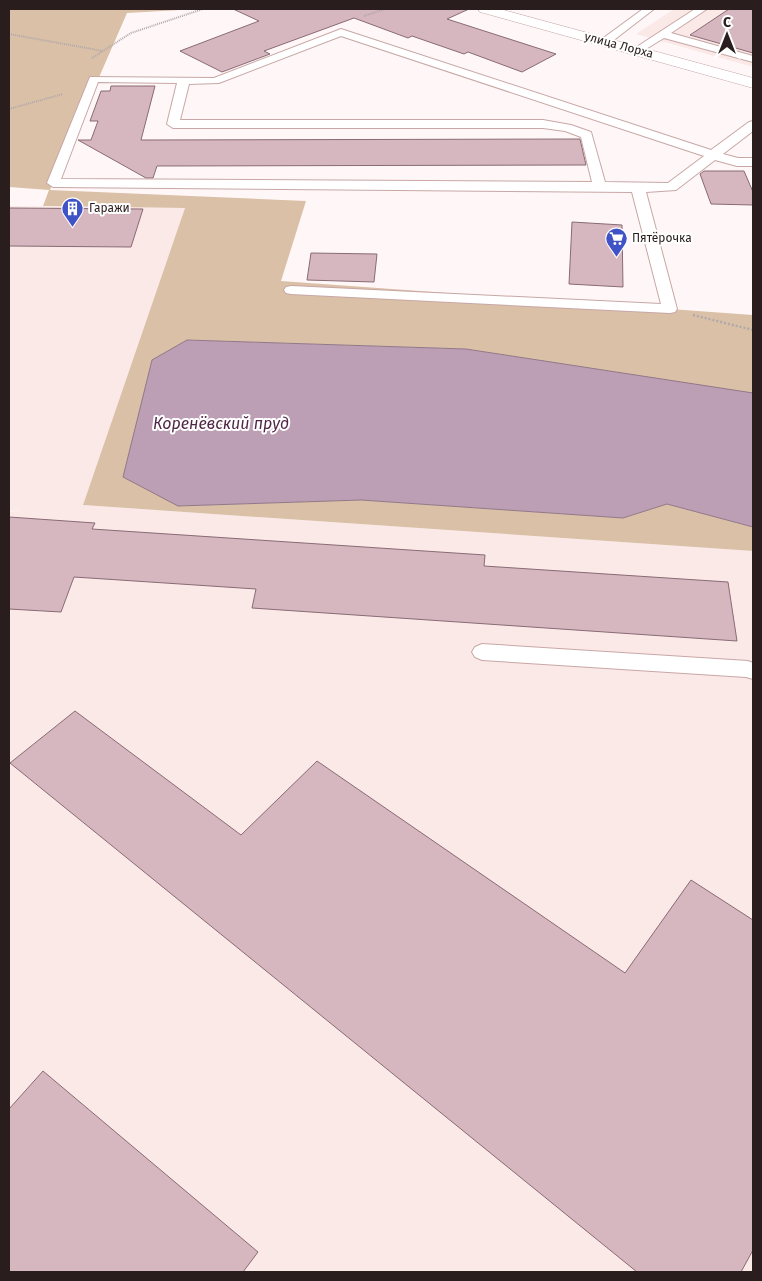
<svg xmlns="http://www.w3.org/2000/svg" width="762" height="1281" viewBox="0 0 762 1281" font-family="'Fira Sans',sans-serif">
<rect width="100%" height="100%" fill="#fff7f7"/>
<path fill="#fbe9e8" d="M 674,9 L 729,9 L 721,14 L 738,32 L 707,24 L 690,35 L 723,45 L 736,35 L 753,40 L 753,44 L 745,50 L 753,53 L 753,67 L 636,34 Z
M 9,206 L 185,208 L 83,505 L 753,551 L 753,1272 L 9,1272 L 9,512 L 22,510 L 9,511 Z"/>
<path fill="#dbc0a8" d="M 9,9 L 198,9 L 127,13 L 50,190 L 306,201 L 281,281 L 753,315 L 752,394 L 466,349 L 187,340 L 179,506 L 361,500 L 623,518 L 667,504 L 753,527 L 753,551 L 83,505 L 185,208 L 43,206 L 49,190 L 9,187 Z"/>
<path fill="#bc9fb4" stroke="#907887" d="M 187,340 L 466,349 L 753,393 L 753,527 L 667,504 L 623,518 L 361,500 L 178,506 L 123,477 L 152,360 Z"/>
<path fill="#d6b6bf" stroke="#886b74" d="M 233,9 L 469,9 L 447,19 L 556,54 L 522,72 L 468,52 L 464,54 L 412,36 L 408,38 L 354,18 L 264,51 L 270,54 L 222,72 L 180,51 L 259,21 Z
M 729,9 L 753,9 L 753,53 L 690,35 Z
M 111,86 L 155,86 L 141,140 L 580,139 L 586,165 L 157,166 L 153,178 L 146,178 L 78,140 L 91,140 L 98,121 L 90,121 L 101,91 L 110,91 Z
M 704,171 L 744,171 L 753,192 L 753,205 L 711,204 L 700,174 Z
M 9,208 L 143,209 L 131,247 L 9,246 Z
M 572,222 L 622,225 L 623,287 L 569,284 Z
M 311,253 L 377,254 L 374,282 L 307,280 Z
M 9,517 L 95,523 L 92,529 L 485,555 L 484,566 L 728,582 L 737,641 L 252,608 L 256,589 L 74,577 L 61,612 L 9,609 Z
M 75,711 L 241,835 L 317,761 L 625,973 L 691,880 L 753,920 L 753,1250 L 741,1272 L 637,1272 L 10,763 Z
M 43,1071 L 258,1252 L 243,1272 L 9,1272 L 9,1109 Z"/>
<g fill="none" stroke-linecap="round" stroke-linejoin="round">
<defs>
<path id="lane" d="M 643,9 L 654,9 L 610,43 L 602,43 L 601,41 L 602,39 Z
M 695,9 L 707,9 L 671,33 L 753,56 L 753,62 L 664,38 L 641,52 L 637,53 L 632,50 Z
M 341,29 L 711,150 L 749,122 L 753,121 L 753,131 L 723,154 L 738,158 L 753,158 L 753,166 L 737,166 L 715,160 L 676,190 L 646,192 L 677,309 L 675,312 L 670,313 L 291,294 L 286,293 L 284,290 L 286,287 L 291,286 L 661,304 L 632,192 L 53,187 L 47,183 L 90,77 L 214,78 ZM 341,36 L 704,156 L 668,183 L 605,182 L 591,132 L 571,125 L 543,120 L 180,120 L 189,84 L 219,83 ZM 98,82 L 177,83 L 167,124 L 173,128 L 543,128 L 565,131 L 581,137 L 592,182 L 61,179 Z
M 482,644 L 748,661 L 753,663 L 753,679 L 746,677 L 482,660 L 475,657 L 472,652 L 475,647 Z"/>
<path id="street" d="M 478,9 L 500,9 L 753,78 L 753,88 L 480,12 Z"/>
</defs>
<use href="#lane" stroke="#c8a7a6" stroke-width="2"/>
<use href="#street" stroke="#c8a7a6" stroke-width="1"/>
<path stroke="#b1a8a8" stroke-width="2" stroke-dasharray="1 1" stroke-linecap="butt" d="M 364,16 L 385,9
M 9,34 L 103,51
M 92,58 L 131,33 L 203,9
M 9,109 L 63,94"/>
<path stroke="#b1a8a8" stroke-width="2.5" stroke-dasharray="2 2" stroke-linecap="butt" d="M 693,315 L 753,330"/>
<use href="#lane" fill="#fff" fill-rule="evenodd"/>
<use href="#street" fill="#fff" fill-rule="evenodd"/>
</g>
<defs>
<symbol id="building-pin" viewBox="-11 -11 22 30"><path d="M0 17L-7.5 6A9.5 9.5 0 1 1 7.5 6Z" fill="#3f52c6" stroke="#fff"/><path d="M-4-6H4V6H1V3H-1V6H-4ZM-2.5-4.3h1.7v1.8h-1.7ZM.8-4.3h1.7v1.8H.8ZM-2.5-1h1.7V.8h-1.7ZM.8-1h1.7V.8H.8Z" fill="#fff"/></symbol>
<symbol id="supermarket-pin" viewBox="-11 -11 22 30"><path d="M0 17L-7.5 6A9.5 9.5 0 1 1 7.5 6Z" fill="#3f52c6" stroke="#fff"/><path d="M-6-5.5h2.5l.6 2H6L4.5 2H-2.5L-4.4-4H-6ZM-1.5 3.2a1.3 1.3 0 1 0 .1 0ZM3 3.2a1.3 1.3 0 1 0 .1 0Z" fill="#fff"/></symbol>
</defs>
<g fill-rule="evenodd">
<use href="#building-pin" x="60" y="196" width="25" height="34"/>
<use href="#supermarket-pin" x="604" y="226" width="25" height="34"/>
</g>
<g text-anchor="middle" dominant-baseline="central" stroke-width="4" stroke-linejoin="round" paint-order="stroke">
<g font-size="12" fill="#291d1d" stroke="#fff">
<text transform="translate(619 45) rotate(15)">улица Лорха</text>
</g>
<g font-size="12" fill="#291d1d" stroke="#fff" text-anchor="start">
<text x="89" y="208">Гаражи</text>
<text x="632" y="238">Пятёрочка</text>
</g>
<g font-size="16" font-style="italic" fill="#502847" stroke="#fff">
<text x="221" y="423">Коренёвский пруд</text>
</g>
</g>
<rect width="762" height="1281" fill="none" stroke="#291d1d" stroke-width="20"/>
<g transform="translate(727 35)" stroke="#ffffff" stroke-width="4" paint-order="stroke">
<path d="M0-4L9 19L0 12L-9 19Z" fill="#291d1d"/>
<text y="-8" font-size="14" font-weight="bold" text-anchor="middle" fill="#291d1d">С</text>
</g>
</svg>
